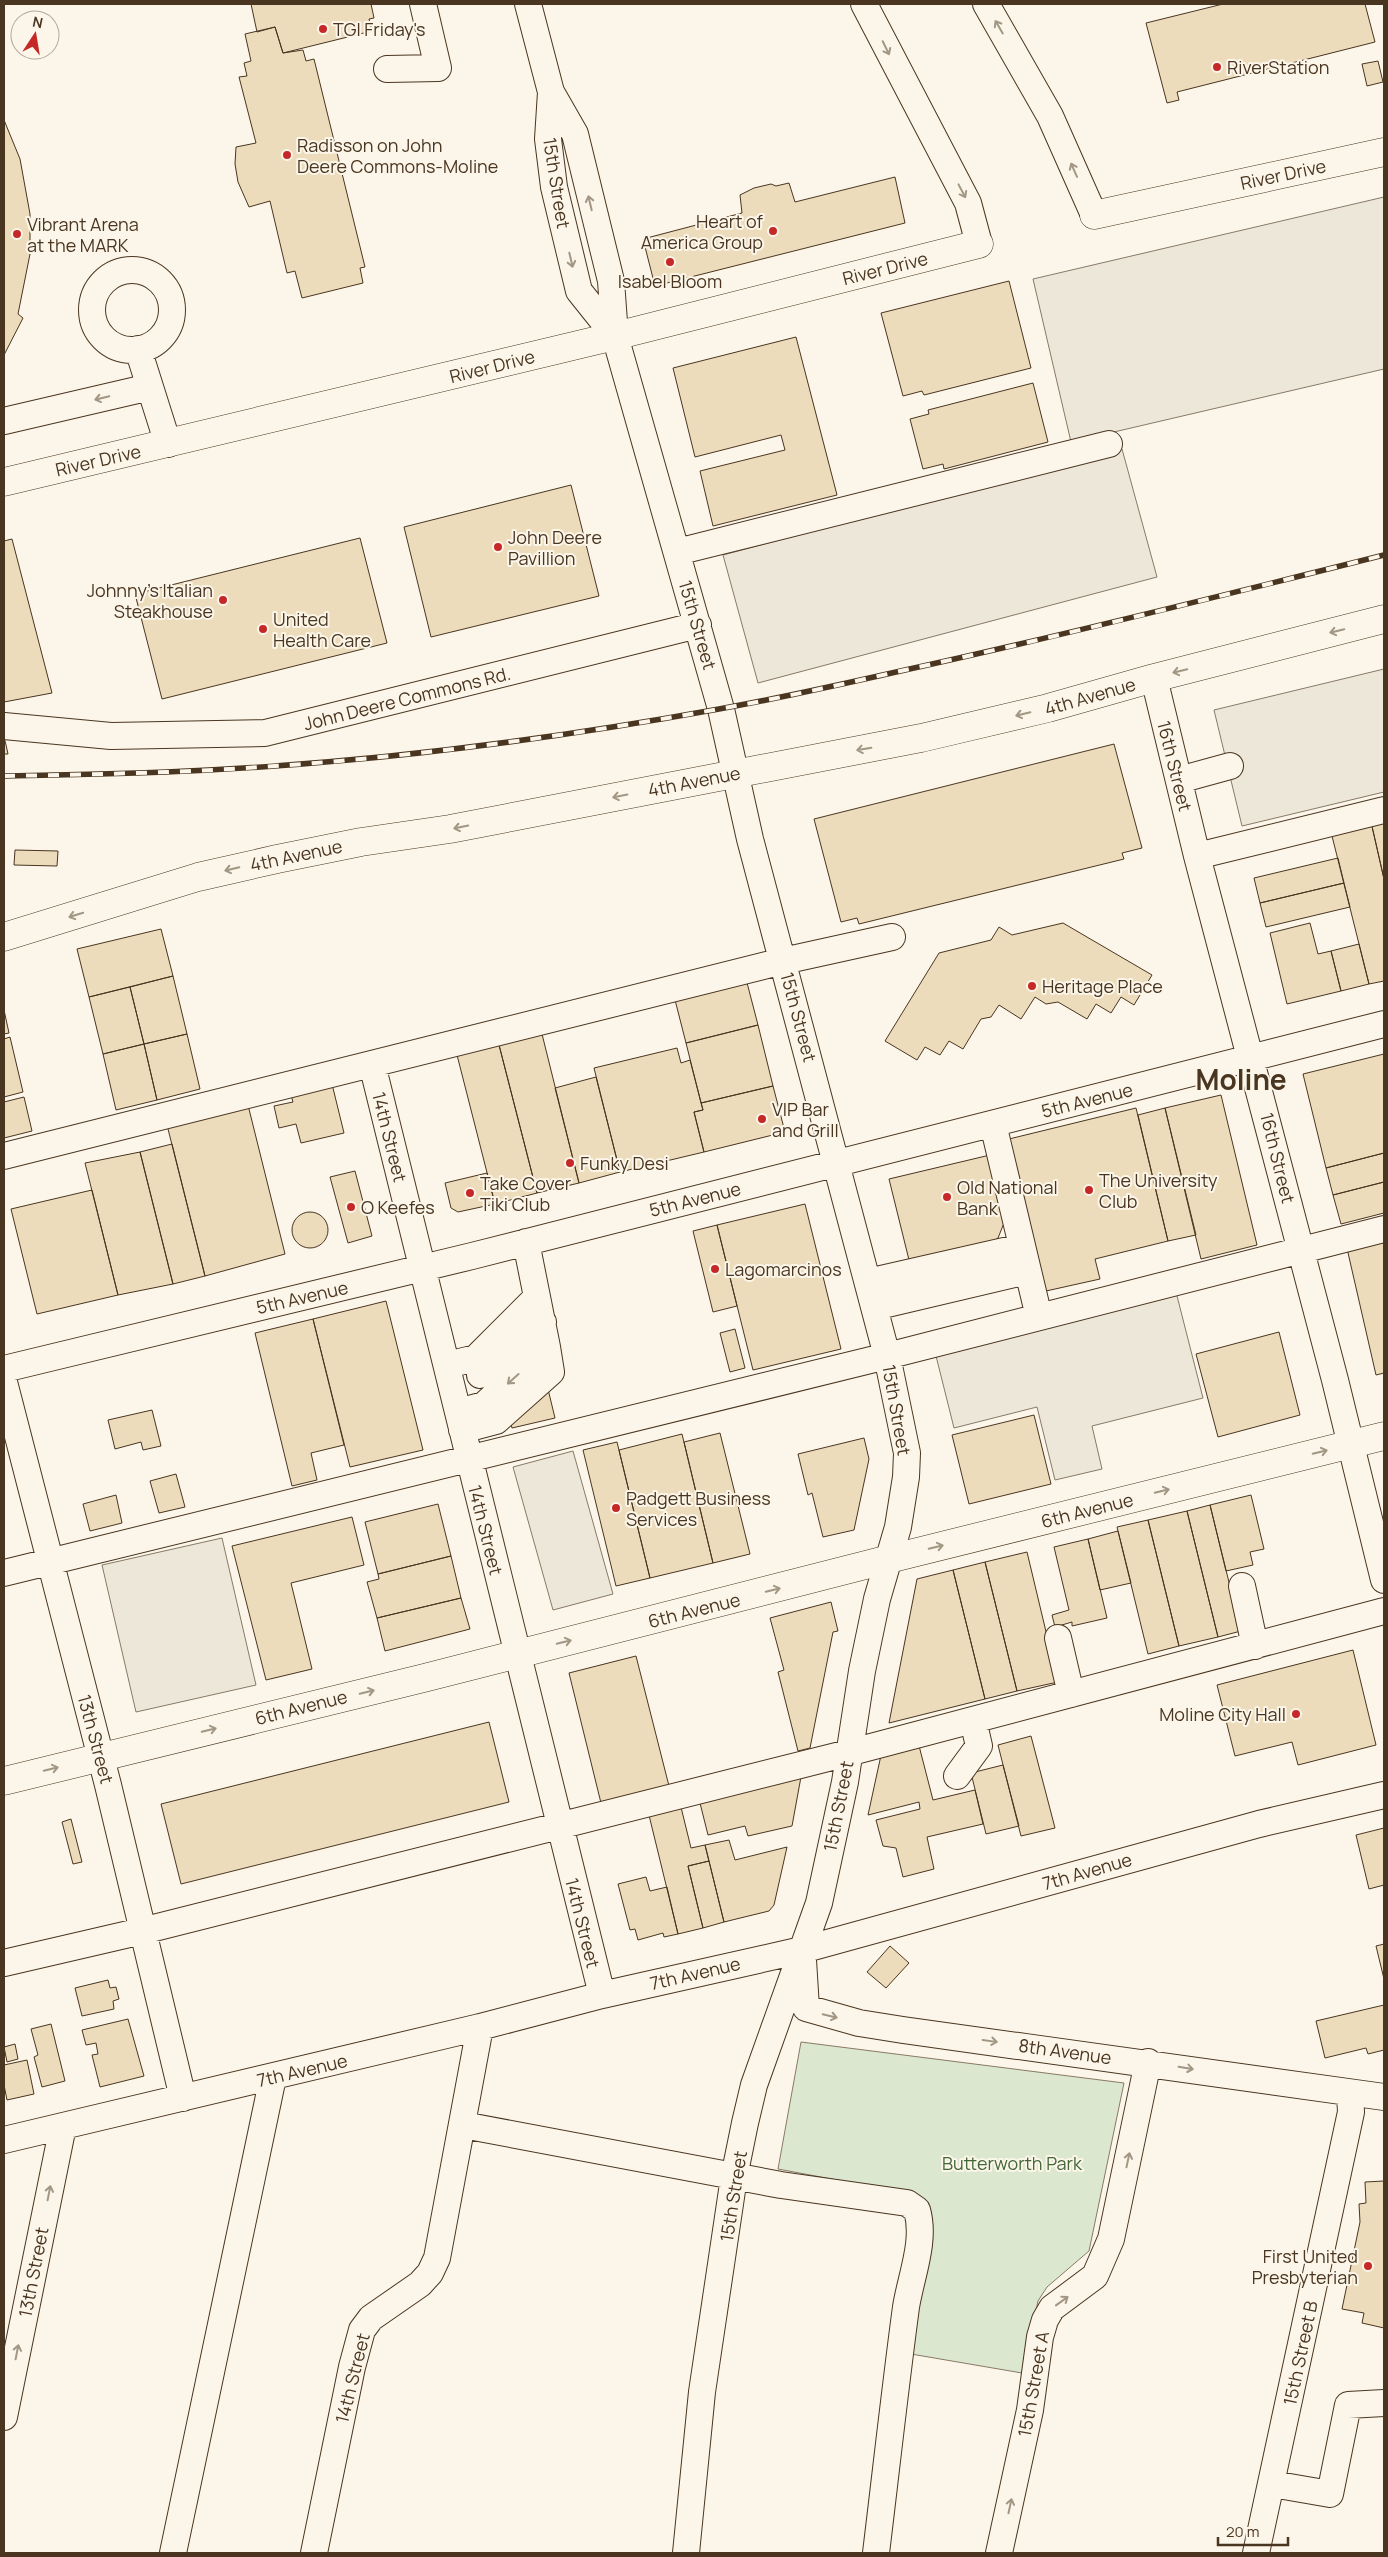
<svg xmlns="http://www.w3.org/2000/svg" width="1388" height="2557" viewBox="0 0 1388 2557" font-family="Manrope,sans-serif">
<rect width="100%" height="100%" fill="#fbf6e9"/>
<path fill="#dce7d0" stroke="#887966" d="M 801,2042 L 1124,2083 L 1089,2251 L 1047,2287 L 1038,2301 L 1022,2373 L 911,2354 L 930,2227 L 880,2188 L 778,2169 Z"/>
<path fill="#ede7d9" stroke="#887966" d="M 1384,197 L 1384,369 L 1071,442 L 1033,279 Z
M 1122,449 L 1157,577 L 758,683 L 723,555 Z
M 1384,669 L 1384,792 L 1242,826 L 1214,710 Z
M 1176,1292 L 1203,1398 L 1092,1426 L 1102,1469 L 1055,1480 L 1037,1407 L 954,1428 L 935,1352 Z
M 573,1451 L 613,1594 L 553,1610 L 513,1467 Z
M 222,1538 L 256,1685 L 136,1712 L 102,1565 Z"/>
<path fill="#ecdcbc" stroke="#4a3520" d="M 251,4 L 371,4 L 374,18 L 369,19 L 372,31 L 283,53 L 275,27 L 257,32 Z
M 1223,4 L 1365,4 L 1375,42 L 1177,92 L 1179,100 L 1167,103 L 1146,23 Z
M 275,27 L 283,53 L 303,50 L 306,61 L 314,59 L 365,267 L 360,268 L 363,283 L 302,298 L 295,271 L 287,273 L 270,201 L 249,207 L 238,182 L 235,164 L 236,147 L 256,143 L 239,77 L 247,76 L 244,63 L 251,61 L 245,34 Z
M 1378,61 L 1383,82 L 1367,86 L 1362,64 Z
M 4,120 L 20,159 L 30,214 L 30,254 L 18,314 L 23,318 L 4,355 Z
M 895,177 L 905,223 L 655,286 L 643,239 L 742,213 L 740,195 L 754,188 L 771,184 L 776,186 L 789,183 L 795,202 Z
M 1009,281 L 1031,368 L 924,395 L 922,391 L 903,396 L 881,313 Z
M 796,337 L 837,495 L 713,526 L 700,471 L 785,450 L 781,435 L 695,457 L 673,368 Z
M 1033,383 L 1048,442 L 944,469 L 943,464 L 923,469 L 910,419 L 929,414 L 928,410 Z
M 571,485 L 599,596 L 431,637 L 404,527 Z
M 360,538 L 387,643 L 162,699 L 135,594 Z
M 12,539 L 52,693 L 4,702 L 4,541 Z
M 4,737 L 6,745 L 8,754 L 4,754 Z
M 1114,744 L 1142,848 L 1122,853 L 1124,859 L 859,924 L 857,918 L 841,922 L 814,819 Z
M 1384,819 L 1384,879 L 1371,822 Z
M 1371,822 L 1384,879 L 1384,981 L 1369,984 L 1331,832 Z
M 15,850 L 58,851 L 57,866 L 14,865 Z
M 1338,858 L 1344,883 L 1260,903 L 1254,878 Z
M 1344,883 L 1350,907 L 1266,927 L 1260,903 Z
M 1063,923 L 1152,975 L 1134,1005 L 1121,997 L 1111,1013 L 1096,1004 L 1087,1019 L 1058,1002 L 1046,1004 L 1035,997 L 1021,1019 L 999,1005 L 991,1017 L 981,1019 L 963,1049 L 949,1041 L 940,1055 L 925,1047 L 917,1060 L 885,1041 L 939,953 L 991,940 L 999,927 L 1012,935 Z
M 1310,923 L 1318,954 L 1331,951 L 1341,991 L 1287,1004 L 1270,933 Z
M 161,929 L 173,976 L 89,997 L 77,949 Z
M 1359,944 L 1369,984 L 1341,991 L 1331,951 Z
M 745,975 L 758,1025 L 686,1043 L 673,992 Z
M 173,976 L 187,1034 L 144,1044 L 130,987 Z
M 130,987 L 144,1044 L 103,1054 L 89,997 Z
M 4,1010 L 9,1033 L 4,1034 Z
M 758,1025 L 773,1086 L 701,1103 L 686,1043 Z
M 541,1030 L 579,1183 L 537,1193 L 498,1041 Z
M 187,1034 L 200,1089 L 157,1100 L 144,1044 Z
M 10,1037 L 23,1092 L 4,1097 L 4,1039 Z
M 498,1041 L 537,1193 L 495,1204 L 456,1051 Z
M 144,1044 L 157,1100 L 116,1110 L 103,1054 Z
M 677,1048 L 681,1063 L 690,1060 L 703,1110 L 694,1112 L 704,1152 L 620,1172 L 594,1068 Z
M 1384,1054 L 1384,1153 L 1326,1168 L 1303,1074 Z
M 596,1077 L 620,1172 L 579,1183 L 555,1088 Z
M 332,1084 L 344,1133 L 301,1143 L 296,1124 L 279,1128 L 274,1106 L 293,1102 L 289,1088 Z
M 773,1086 L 785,1132 L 704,1152 L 694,1112 L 703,1110 L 701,1103 Z
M 1221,1095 L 1257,1245 L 1201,1259 L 1165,1108 Z
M 24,1097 L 32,1131 L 4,1138 L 4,1102 Z
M 247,1101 L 285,1254 L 205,1276 L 166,1121 Z
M 1136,1108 L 1168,1241 L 1095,1259 L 1100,1279 L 1046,1291 L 1009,1139 Z
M 1165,1108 L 1196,1235 L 1168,1241 L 1138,1115 Z
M 172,1144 L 205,1276 L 173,1284 L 140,1152 Z
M 140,1152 L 173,1284 L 118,1295 L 85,1163 Z
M 1384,1153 L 1384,1182 L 1333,1195 L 1326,1168 Z
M 990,1155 L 1004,1223 L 998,1238 L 988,1245 L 910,1264 L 889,1179 Z
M 355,1171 L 372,1236 L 348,1243 L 330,1177 Z
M 487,1173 L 495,1204 L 458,1212 L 451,1208 L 445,1183 Z
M 1384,1182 L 1384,1213 L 1341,1224 L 1333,1195 Z
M 92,1190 L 118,1295 L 37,1314 L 11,1209 Z
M 805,1204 L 841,1349 L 753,1370 L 717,1225 Z
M292 1230a18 18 0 1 1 36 0a18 18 0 1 1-36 0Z
M 717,1225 L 737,1306 L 713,1312 L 693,1231 Z
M 1384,1234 L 1384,1373 L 1376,1375 L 1346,1244 Z
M 386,1301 L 423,1450 L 350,1467 L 313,1319 Z
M 313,1319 L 344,1445 L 311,1453 L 317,1480 L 292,1486 L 255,1333 Z
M 735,1329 L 745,1368 L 730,1372 L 720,1333 Z
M 1279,1332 L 1300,1415 L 1218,1437 L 1196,1354 Z
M 546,1381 L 555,1418 L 512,1428 L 509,1417 Z
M 152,1410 L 161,1446 L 143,1450 L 141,1442 L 115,1449 L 108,1420 Z
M 1034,1415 L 1051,1484 L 969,1504 L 952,1435 Z
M 720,1433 L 750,1554 L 713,1563 L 684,1442 Z
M 682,1434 L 713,1563 L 650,1578 L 619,1450 Z
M 864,1438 L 869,1459 L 854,1530 L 823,1537 L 812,1493 L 808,1495 L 798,1454 Z
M 617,1442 L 650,1578 L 616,1586 L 583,1450 Z
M 176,1474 L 185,1507 L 159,1513 L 150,1481 Z
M 116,1495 L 122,1523 L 90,1531 L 83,1504 Z
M 1251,1495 L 1264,1549 L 1250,1552 L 1253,1565 L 1226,1571 L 1210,1505 Z
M 438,1504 L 451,1556 L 378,1574 L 365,1522 Z
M 1210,1505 L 1241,1631 L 1218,1637 L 1187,1511 Z
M 1187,1511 L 1218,1637 L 1179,1646 L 1148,1520 Z
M 352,1517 L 364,1565 L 291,1583 L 312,1669 L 266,1680 L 232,1546 Z
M 1148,1520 L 1179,1646 L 1148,1654 L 1117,1527 Z
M 1118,1531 L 1131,1583 L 1100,1590 L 1088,1539 Z
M 1088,1539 L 1107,1618 L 1072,1626 L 1072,1622 L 1055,1627 L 1052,1615 L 1069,1610 L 1054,1547 Z
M 1027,1552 L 1058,1682 L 1017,1691 L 985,1562 Z
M 451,1556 L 461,1598 L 377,1618 L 367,1582 L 379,1579 L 378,1574 Z
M 985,1562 L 1017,1691 L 985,1699 L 953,1570 Z
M 953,1570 L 985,1699 L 889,1723 L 917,1579 Z
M 461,1598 L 470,1629 L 385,1651 L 377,1618 Z
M 831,1602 L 838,1631 L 833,1632 L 810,1748 L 798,1751 L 778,1672 L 784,1670 L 770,1618 Z
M 1353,1650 L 1376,1745 L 1298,1765 L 1292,1742 L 1235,1756 L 1217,1685 Z
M 636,1656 L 669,1786 L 601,1803 L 569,1673 Z
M 489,1722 L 509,1802 L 181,1884 L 161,1804 Z
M 1031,1736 L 1055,1828 L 1021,1836 L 998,1745 Z
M 917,1738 L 933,1800 L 975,1790 L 983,1824 L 927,1837 L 934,1869 L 903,1877 L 896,1848 L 883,1846 L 876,1820 L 920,1809 L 919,1802 L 868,1815 L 883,1746 Z
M 1003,1765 L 1019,1826 L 986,1834 L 971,1773 Z
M 803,1766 L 792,1826 L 748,1836 L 745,1826 L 708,1835 L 697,1791 Z
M 679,1799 L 691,1848 L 705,1845 L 709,1861 L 688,1866 L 703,1928 L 678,1934 L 647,1807 Z
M 71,1819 L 82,1862 L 73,1864 L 62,1822 Z
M 1384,1828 L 1384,1885 L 1369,1889 L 1356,1835 Z
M 729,1840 L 735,1860 L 787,1847 L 774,1905 L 769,1911 L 724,1922 L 705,1845 Z
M 709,1861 L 724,1922 L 703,1928 L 688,1866 Z
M 646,1877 L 650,1891 L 667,1887 L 678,1934 L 664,1937 L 663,1933 L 638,1940 L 635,1929 L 630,1930 L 618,1884 Z
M 1384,1944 L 1384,1979 L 1376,1946 Z
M 890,1946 L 909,1963 L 886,1988 L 867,1972 Z
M 108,1980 L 110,1988 L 116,1987 L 119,1999 L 113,2001 L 114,2009 L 82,2016 L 75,1988 Z
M 1384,2005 L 1384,2050 L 1368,2054 L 1366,2048 L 1325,2058 L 1316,2021 Z
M 128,2019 L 144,2076 L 100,2087 L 92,2055 L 98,2054 L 96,2043 L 86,2045 L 82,2030 Z
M 51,2024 L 65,2081 L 42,2087 L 34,2057 L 38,2055 L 31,2029 Z
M 15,2044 L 18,2059 L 7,2062 L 4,2047 Z
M 27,2060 L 34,2094 L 7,2100 L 4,2085 L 4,2065 Z
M 1384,2181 L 1384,2328 L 1362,2323 L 1364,2313 L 1342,2309 L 1360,2222 L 1359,2204 L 1366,2203 L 1365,2182 Z"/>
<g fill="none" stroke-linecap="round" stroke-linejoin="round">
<defs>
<path id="minor" d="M 528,4 L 551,92 L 575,134 L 611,281 L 615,336 L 721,709 L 750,839 L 887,1356 L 907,1453 L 906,1477 L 898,1527 L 877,1599 L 862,1671 L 845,1782 L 819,1903 L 754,2085 L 745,2123 L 734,2177 L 702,2392 L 686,2553
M 864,4 L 968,203 L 979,244
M 986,4 L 1050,116 L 1094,215
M 387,69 L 438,68 L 423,4
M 551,92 L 548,139 L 554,187 L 579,291 L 615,336
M92 310a40 40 0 1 1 80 0a40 40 0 1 1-80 0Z
M 138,349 L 168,444
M 4,421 L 150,387
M 677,552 L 1109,444
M 1154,678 L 1197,856 L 1335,1380 L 1384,1580
M 4,726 L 111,736 L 265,733 L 698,625
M 1179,780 L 1230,766
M 1197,856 L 1384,810
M 372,1064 L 602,1995
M 993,1124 L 1039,1317
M 4,1156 L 783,961 L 892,937
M 868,1282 L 1022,1247
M 874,1307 L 1027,1271
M 447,1365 L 476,1358 L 537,1297
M 4,1369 L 472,1256 L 1384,1024
M 480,1375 L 543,1322
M 4,1382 L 108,1785 L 183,2098
M 458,1412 L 484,1405 L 547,1347 L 526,1242
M 462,1430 L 496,1421 L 551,1372 L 547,1347
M 4,1573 L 887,1356 L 1384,1229
M 1242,1586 L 1255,1646
M 1058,1638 L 1071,1694
M 957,1776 L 979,1746 L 973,1720
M 803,1960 L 806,2008 L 859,2023 L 903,2030 L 1384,2097
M 4,1963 L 142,1931 L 848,1753 L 1384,1611
M 463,2125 L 781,2185 L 907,2203 L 917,2210 C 926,2241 911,2276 906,2307 C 895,2389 886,2471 876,2553
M 4,2140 L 480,2027 L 602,1995 L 802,1950 L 1259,1824 L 1384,1795
M 4,2417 L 63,2126
M 1272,2484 L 1330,2494 L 1348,2405 L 1384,2403
M 173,2553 L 273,2077
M 314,2553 L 352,2367 L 362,2330 L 371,2318 L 420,2284 L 430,2273 L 437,2258 L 480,2027
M 999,2553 L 1030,2410 L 1040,2337 L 1045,2320 L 1052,2308 L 1095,2276 L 1111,2239 L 1148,2062
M 1256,2553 L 1351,2112 L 1350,2094"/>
<path id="major" d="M 1094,215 L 1384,152
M 4,482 L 615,336 L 979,244
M 4,937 L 198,877 L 277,859 L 361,842 L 450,829 L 921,738 L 1048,708 L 1154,678 L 1384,619
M 4,1781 L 424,1678 L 889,1559 L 1384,1436"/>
</defs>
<use href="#minor" stroke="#4a3520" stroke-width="28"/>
<use href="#major" stroke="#4a3520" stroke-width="29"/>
<use href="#minor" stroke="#fbf6e9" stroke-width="26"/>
<use href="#major" stroke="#fbf6e9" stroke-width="28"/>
<defs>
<path id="rail" d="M 4,776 C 58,775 112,774 166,772 C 351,765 536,742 719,709 C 781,698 843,684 905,670 C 1065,635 1225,595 1384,555"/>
</defs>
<use href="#rail" stroke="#4a3520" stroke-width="5.5"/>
<use href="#rail" stroke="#fbf6e9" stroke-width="4" stroke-dasharray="11" stroke-linecap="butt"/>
</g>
<defs><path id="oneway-shaft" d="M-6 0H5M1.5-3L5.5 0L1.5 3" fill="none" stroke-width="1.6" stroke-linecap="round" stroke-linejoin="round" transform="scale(1.25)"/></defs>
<g stroke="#a29684">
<use href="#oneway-shaft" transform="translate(999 27) rotate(-120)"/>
<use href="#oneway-shaft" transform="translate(886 48) rotate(64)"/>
<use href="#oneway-shaft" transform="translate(1074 170) rotate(-114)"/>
<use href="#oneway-shaft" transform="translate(962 191) rotate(62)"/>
<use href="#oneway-shaft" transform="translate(590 203) rotate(-103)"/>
<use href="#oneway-shaft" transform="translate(571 260) rotate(77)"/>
<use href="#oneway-shaft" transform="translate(102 398) rotate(167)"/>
<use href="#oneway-shaft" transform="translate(1337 631) rotate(166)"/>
<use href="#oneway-shaft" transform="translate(1180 671) rotate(166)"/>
<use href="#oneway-shaft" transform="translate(1023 714) rotate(167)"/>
<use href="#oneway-shaft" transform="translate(864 749) rotate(170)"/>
<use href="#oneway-shaft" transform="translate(620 796) rotate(169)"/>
<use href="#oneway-shaft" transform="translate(461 827) rotate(168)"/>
<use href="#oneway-shaft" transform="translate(232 869) rotate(167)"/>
<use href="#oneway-shaft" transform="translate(76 915) rotate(163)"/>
<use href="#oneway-shaft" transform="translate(513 1379) rotate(138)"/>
<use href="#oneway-shaft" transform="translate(1320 1452) rotate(-14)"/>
<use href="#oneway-shaft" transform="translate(1162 1491) rotate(-14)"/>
<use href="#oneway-shaft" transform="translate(936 1547) rotate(-14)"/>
<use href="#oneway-shaft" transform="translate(773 1590) rotate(-14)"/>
<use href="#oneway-shaft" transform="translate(564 1642) rotate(-14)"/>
<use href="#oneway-shaft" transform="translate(367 1692) rotate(-13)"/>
<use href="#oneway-shaft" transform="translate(209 1730) rotate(-14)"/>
<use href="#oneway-shaft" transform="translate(51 1769) rotate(-14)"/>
<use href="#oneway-shaft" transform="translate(830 2016) rotate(13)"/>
<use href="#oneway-shaft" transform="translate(990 2041) rotate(8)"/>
<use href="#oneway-shaft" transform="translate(1186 2068) rotate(9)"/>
<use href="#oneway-shaft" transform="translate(1128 2160) rotate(-78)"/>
<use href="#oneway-shaft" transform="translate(49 2193) rotate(-79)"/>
<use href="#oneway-shaft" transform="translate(1062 2301) rotate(-36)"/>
<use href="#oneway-shaft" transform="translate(17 2352) rotate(-79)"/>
<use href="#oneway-shaft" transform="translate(1010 2506) rotate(-78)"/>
</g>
<g fill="#c62828" stroke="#fbf6e9" stroke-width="2">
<circle cx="323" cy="29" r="5"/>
<circle cx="1217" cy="67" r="5"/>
<circle cx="287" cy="155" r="5"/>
<circle cx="773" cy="231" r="5"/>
<circle cx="17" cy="234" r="5"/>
<circle cx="670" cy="262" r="5"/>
<circle cx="498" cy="547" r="5"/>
<circle cx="223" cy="600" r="5"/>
<circle cx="263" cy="629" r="5"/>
<circle cx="1032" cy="986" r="5"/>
<circle cx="762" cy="1119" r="5"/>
<circle cx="570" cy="1163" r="5"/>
<circle cx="1089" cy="1190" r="5"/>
<circle cx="470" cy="1193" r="5"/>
<circle cx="947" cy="1197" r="5"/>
<circle cx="351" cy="1207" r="5"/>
<circle cx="715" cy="1269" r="5"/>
<circle cx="616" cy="1508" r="5"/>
<circle cx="1296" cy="1714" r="5"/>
<circle cx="1368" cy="2266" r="5"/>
</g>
<g text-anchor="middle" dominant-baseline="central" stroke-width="4" stroke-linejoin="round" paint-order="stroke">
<g font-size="18" fill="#4a3520" stroke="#fbf6e9" text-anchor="start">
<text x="333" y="29">TGI Friday's</text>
<text x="1227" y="67">RiverStation</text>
<text x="297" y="145">Radisson on John<tspan x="297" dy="21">Deere Commons-Moline</tspan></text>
<text x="763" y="221" text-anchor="end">Heart of<tspan x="763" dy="21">America Group</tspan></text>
<text x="27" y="224">Vibrant Arena<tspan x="27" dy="21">at the MARK</tspan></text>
<text x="670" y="281" text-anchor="middle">Isabel Bloom</text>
<text x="508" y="537">John Deere<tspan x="508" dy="21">Pavillion</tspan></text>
<text x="213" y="590" text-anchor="end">Johnny's Italian<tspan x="213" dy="21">Steakhouse</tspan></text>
<text x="273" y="619">United<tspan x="273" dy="21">Health Care</tspan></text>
<text x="1042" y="986">Heritage Place</text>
<text x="772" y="1109">VIP Bar<tspan x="772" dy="21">and Grill</tspan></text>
<text x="580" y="1163">Funky Desi</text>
<text x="1099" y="1180">The University<tspan x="1099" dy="21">Club</tspan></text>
<text x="480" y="1183">Take Cover<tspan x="480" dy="21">Tiki Club</tspan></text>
<text x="957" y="1187">Old National<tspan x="957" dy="21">Bank</tspan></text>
<text x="361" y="1207">O Keefes</text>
<text x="725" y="1269">Lagomarcinos</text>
<text x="626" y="1498">Padgett Business<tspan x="626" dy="21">Services</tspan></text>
<text x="1286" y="1714" text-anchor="end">Moline City Hall</text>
<text x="1358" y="2256" text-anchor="end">First United<tspan x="1358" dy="21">Presbyterian</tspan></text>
</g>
<g font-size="18" fill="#4a3520" stroke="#fbf6e9">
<text transform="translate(1283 174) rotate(-12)">River Drive</text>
<text transform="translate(557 183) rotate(81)">15th Street</text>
<text transform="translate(885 268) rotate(-14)">River Drive</text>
<text transform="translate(492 366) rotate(-14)">River Drive</text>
<text transform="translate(98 460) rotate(-13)">River Drive</text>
<text transform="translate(698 625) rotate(74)">15th Street</text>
<text transform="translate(1090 696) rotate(-16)">4th Avenue</text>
<text transform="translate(407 698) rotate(-14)">John Deere Commons Rd.</text>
<text transform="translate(1175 766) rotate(76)">16th Street</text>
<text transform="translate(694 781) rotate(-11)">4th Avenue</text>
<text transform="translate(296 855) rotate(-12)">4th Avenue</text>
<text transform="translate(799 1017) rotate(75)">15th Street</text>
<text transform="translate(1087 1100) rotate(-14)">5th Avenue</text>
<text transform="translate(390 1137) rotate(76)">14th Street</text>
<text transform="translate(1278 1158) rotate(76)">16th Street</text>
<text transform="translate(695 1199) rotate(-14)">5th Avenue</text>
<text transform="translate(302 1297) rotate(-13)">5th Avenue</text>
<text transform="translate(897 1410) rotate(80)">15th Street</text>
<text transform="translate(1087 1510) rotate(-14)">6th Avenue</text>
<text transform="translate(486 1530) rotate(76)">14th Street</text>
<text transform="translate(694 1610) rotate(-14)">6th Avenue</text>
<text transform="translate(301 1707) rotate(-14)">6th Avenue</text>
<text transform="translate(96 1739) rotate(75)">13th Street</text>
<text transform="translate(838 1806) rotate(-79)">15th Street</text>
<text transform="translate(1087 1871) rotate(-16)">7th Avenue</text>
<text transform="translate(583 1923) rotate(76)">14th Street</text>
<text transform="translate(695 1973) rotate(-13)">7th Avenue</text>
<text transform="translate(1065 2051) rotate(8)">8th Avenue</text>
<text transform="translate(302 2070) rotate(-13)">7th Avenue</text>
<text transform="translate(733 2196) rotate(-81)">15th Street</text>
<text transform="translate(33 2272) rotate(-79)">13th Street</text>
<text transform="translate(1300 2353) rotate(-78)">15th Street B</text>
<text transform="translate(352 2378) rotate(-76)">14th Street</text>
<text transform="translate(1033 2384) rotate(-80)">15th Street A</text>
</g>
<g font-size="18" fill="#436837" stroke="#fbf6e9">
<text x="1012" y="2163">Butterworth Park</text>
</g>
<g font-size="28" font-weight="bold" fill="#4a3520" stroke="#fbf6e9">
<text x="1241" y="1079">Moline</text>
</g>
</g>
<rect width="1388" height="2557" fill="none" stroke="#4a3520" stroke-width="10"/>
<g transform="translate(35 35) rotate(12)"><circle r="24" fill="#fbf6e9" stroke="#b4a999"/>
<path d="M0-4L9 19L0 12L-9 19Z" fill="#c62828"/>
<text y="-8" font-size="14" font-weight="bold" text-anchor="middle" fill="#4a3520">N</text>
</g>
<path d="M1218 2537v8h70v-8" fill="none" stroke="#4a3520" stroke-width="2.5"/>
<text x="1226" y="2537" font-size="15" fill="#4a3520" stroke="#fbf6e9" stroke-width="4" paint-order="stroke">20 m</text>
</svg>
